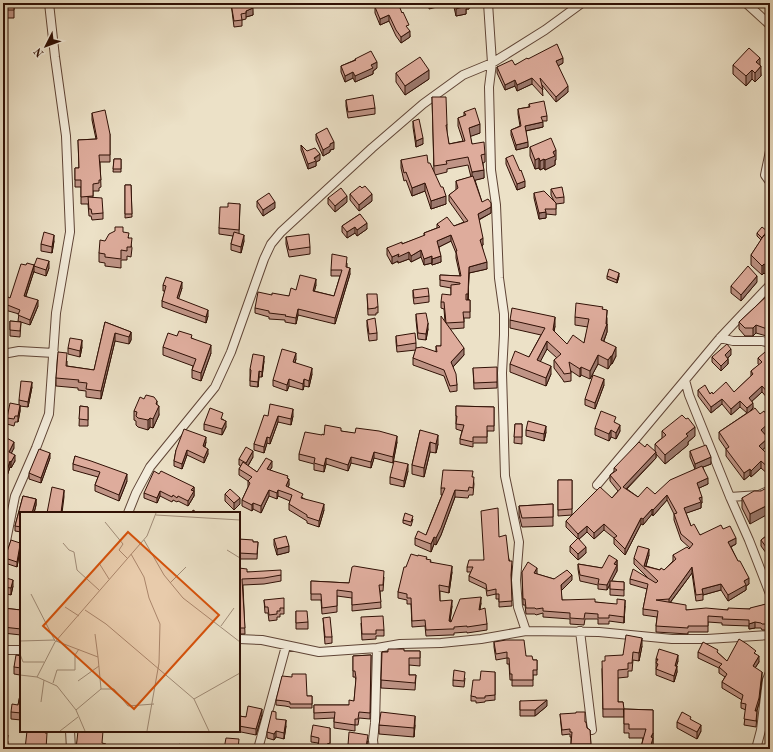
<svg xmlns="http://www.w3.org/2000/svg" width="773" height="752" viewBox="0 0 773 752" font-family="'Old Standard TT',serif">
<rect width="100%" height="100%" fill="#ece1c7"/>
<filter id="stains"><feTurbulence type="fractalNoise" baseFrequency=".005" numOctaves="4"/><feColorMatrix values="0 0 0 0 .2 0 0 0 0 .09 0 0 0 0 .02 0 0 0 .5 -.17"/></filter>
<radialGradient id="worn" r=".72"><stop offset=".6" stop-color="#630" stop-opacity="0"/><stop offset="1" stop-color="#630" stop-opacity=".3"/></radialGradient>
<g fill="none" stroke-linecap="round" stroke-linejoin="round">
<defs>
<path id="street" d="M 488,3 L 492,63 L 489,87 L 491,170 L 496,205 L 499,278 L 504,314 L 504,335 L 502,373 L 505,476 L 519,542 L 516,580 L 518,607 L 526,631
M 746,3 L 770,25
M 770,151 L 765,175 L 770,182
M 770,285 L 720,338 L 685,380 L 689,395 L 730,497 L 749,540 L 770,594
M 720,338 L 733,341 L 762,341 L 770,343
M 3,354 L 19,351 L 54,353
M 597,485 L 685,380
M 730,497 L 759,495 L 770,490
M 128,513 L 136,493 L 150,467 L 215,387 L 231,352 L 264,259 L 271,244 L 281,232 L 372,148 L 423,104 L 463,75 L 492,63 L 505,55 L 545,30 L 582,3
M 3,550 L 6,541 L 15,496 L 36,448 L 49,414 L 56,313 L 70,232 L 66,136 L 55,57 L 49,3
M 580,631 L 592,730
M 239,639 L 262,640 L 319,652 L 377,648 L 400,644 L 441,643 L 481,639 L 526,631 L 599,632 L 672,639 L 707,639 L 770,635
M 3,650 L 21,650
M 70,731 L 71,749
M 258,749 L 286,646
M 374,749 L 373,740 L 375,723 L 377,648
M 756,749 L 761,730 L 767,680 L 770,672"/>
</defs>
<use href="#street" stroke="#5f4436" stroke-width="10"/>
<use href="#street" stroke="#f3ecdb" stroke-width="8"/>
</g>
<path fill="#bf9486" stroke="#301005" d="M 3,3 L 14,3 L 14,18 L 3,18 Z
M 231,3 L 252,3 L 253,15 L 246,17 L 246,19 L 242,20 L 242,26 L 234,27 Z
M 453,3 L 469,3 L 469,9 L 466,9 L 466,14 L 456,16 Z
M 375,7 L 386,7 L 409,30 L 410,37 L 401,43 L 396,36 L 389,21 L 380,25 L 375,13 Z
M 355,59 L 377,68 L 373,71 L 373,74 L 355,82 L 353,78 L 345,82 L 341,72 L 341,66 L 355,60 Z
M 528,59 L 563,63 L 558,66 L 568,92 L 556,102 L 542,85 L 543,96 L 532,84 L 517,91 L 515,86 L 505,90 L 497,73 L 497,67 L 515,65 Z
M 733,65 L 760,66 L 761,76 L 755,82 L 752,79 L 746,86 L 733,74 Z
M 396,73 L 429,79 L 405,95 L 396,82 Z
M 432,97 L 447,125 L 447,133 L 449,144 L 463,141 L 458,126 L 458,118 L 464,116 L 464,112 L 480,133 L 470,136 L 472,144 L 485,154 L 485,162 L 483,163 L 484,178 L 475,180 L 482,202 L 491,213 L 479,220 L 483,245 L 482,246 L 487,269 L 469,273 L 468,300 L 470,300 L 470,318 L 464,318 L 464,328 L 450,329 L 464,355 L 453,367 L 457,385 L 457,391 L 450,392 L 444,376 L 413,365 L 413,358 L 416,350 L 397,352 L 396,342 L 396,336 L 416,343 L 416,348 L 436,352 L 436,346 L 441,346 L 445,322 L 444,309 L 441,308 L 441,302 L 451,295 L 451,288 L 440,286 L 440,275 L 460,276 L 456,258 L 456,253 L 451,241 L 439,247 L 441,262 L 432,265 L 432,263 L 424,265 L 421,257 L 411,262 L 409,259 L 398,263 L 398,261 L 392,264 L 387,255 L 387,248 L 402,244 L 424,236 L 424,233 L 437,228 L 437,224 L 454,226 L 464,222 L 449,201 L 449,195 L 456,190 L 456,181 L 471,177 L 468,165 L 447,169 L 447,172 L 435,175 L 446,204 L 431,209 L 425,191 L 412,196 L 406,180 L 404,181 L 401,168 L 401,160 L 428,163 L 434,173 Z
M 346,100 L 375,108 L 375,114 L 348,118 L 346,106 Z
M 529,104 L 547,116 L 547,121 L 542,121 L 543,127 L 526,131 L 528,147 L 516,150 L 511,135 L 511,130 L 520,126 L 518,114 L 518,109 L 529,107 Z
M 92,113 L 110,134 L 110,162 L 100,162 L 101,187 L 99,188 L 99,191 L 93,191 L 93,198 L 103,213 L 103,219 L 92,220 L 91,216 L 89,216 L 88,204 L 81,204 L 81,187 L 75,187 L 75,168 L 79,168 L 78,140 L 96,139 L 92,120 Z
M 413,121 L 423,144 L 416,147 L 413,127 Z
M 316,134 L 334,149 L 330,150 L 330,152 L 323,156 L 316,140 Z
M 301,145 L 307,151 L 320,160 L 316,162 L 316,166 L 308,169 L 301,150 Z
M 530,147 L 556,160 L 555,160 L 555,165 L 545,170 L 544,168 L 540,170 L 539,168 L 535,169 L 530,156 Z
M 506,158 L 525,187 L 517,190 L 506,164 Z
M 114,159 L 121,159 L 121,172 L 113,172 Z
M 125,185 L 131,185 L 132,217 L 125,218 Z
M 551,189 L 564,197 L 564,203 L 556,204 L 556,215 L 546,214 L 546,218 L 539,219 L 534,198 L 534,193 L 554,201 L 551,195 Z
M 350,194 L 372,201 L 359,211 L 350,200 Z
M 328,198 L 347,202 L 335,212 L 328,204 Z
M 257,201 L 275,208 L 263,216 L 257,207 Z
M 240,204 L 239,234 L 244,241 L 241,253 L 231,250 L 231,244 L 233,236 L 219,234 L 219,228 L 228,207 Z
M 360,214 L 367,229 L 357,236 L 355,233 L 347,238 L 342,232 L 342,226 Z
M 123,232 L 129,238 L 132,248 L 131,257 L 127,256 L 127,260 L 121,260 L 121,268 L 105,266 L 105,263 L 99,262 L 99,253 L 105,241 Z
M 757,233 L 767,234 L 766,236 L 770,240 L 766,275 L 764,273 L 762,275 L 751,265 L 751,255 L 761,240 L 757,236 Z
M 286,237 L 310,247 L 310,254 L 289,257 L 286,244 Z
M 54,241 L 52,253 L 41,251 L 41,244 Z
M 347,263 L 347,267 L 350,274 L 335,324 L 298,315 L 296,324 L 285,322 L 285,320 L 269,319 L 269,317 L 255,313 L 255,308 L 272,295 L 289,296 L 296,290 L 316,285 L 314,291 L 334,296 L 340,276 L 331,276 L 331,270 Z
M 26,265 L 34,265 L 49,268 L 46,276 L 34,272 L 34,271 L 26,296 L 38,306 L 30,325 L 21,322 L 20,337 L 10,336 L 10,321 L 21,322 L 18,321 L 19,314 L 5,310 L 3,316 L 3,295 L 10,298 Z
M 607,276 L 619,276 L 617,283 L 607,279 Z
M 757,282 L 741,301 L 731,293 L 731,286 Z
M 163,285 L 182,288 L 178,299 L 208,316 L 206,323 L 162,307 L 162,301 L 165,291 L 163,291 Z
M 413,290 L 429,296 L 429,302 L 414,304 L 413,296 Z
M 770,293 L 770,337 L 756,333 L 753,336 L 745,336 L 739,329 L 739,322 Z
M 367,294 L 378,307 L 378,313 L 376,313 L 376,315 L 368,315 Z
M 603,309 L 607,318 L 607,332 L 604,341 L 616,356 L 612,364 L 611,364 L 608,369 L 598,364 L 590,379 L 581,375 L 580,377 L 571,371 L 571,381 L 564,382 L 563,380 L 554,368 L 554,360 L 557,358 L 547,349 L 540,361 L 551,374 L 546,386 L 510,372 L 510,364 L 529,357 L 541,335 L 510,328 L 510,320 L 555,326 L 554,331 L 567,344 L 584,343 L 588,327 L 575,325 L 575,317 Z
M 416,314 L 428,329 L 426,340 L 418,339 L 416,320 Z
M 367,320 L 377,333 L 377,340 L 369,341 L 367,326 Z
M 105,322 L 131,332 L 131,340 L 129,344 L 115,341 L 101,399 L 86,397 L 86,391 L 78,390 L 78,388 L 56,386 L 56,378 L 67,361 L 67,366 L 94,370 Z
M 177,336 L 192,338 L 211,353 L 201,381 L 192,378 L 192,370 L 193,366 L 163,355 L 163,347 Z
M 82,347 L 80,357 L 68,354 L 68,348 Z
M 731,355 L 728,358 L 728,364 L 721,371 L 712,362 L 712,357 Z
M 770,357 L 770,401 L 762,392 L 752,401 L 753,408 L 751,410 L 760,414 L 768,420 L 770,429 L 764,434 L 768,445 L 762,450 L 770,457 L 770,456 L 770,476 L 761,468 L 751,477 L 750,475 L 744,480 L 726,456 L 726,449 L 719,439 L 719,432 L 747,413 L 740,407 L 731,415 L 722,404 L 711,413 L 698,396 L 698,390 L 713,394 L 734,392 L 751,376 L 751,371 L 759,365 L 758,364 L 758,358 Z
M 296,359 L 295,363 L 312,374 L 309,387 L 304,386 L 303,390 L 289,386 L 287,391 L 273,386 L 273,380 Z
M 264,361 L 262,377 L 259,377 L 258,387 L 250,386 L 250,369 Z
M 473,368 L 497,382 L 497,388 L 474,389 Z
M 604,385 L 595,409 L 585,405 L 585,399 Z
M 32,387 L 28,407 L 20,406 L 20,411 L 18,422 L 15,422 L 14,426 L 7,424 L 7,418 L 19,405 L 19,400 Z
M 157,405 L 159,415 L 153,428 L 150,427 L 148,430 L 138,427 L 136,425 L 136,421 L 134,420 L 134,411 Z
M 80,406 L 88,407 L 88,426 L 79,426 Z
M 456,406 L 494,407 L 494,431 L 487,431 L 487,443 L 473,443 L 473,447 L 460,444 L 460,439 L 462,431 L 456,429 Z
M 268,416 L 293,416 L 291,425 L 278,422 L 270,444 L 267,443 L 264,453 L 254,450 L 254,444 Z
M 223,419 L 226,427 L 222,435 L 204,430 L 204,424 Z
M 616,423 L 620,431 L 616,439 L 611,437 L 609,441 L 595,435 L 595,428 Z
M 515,424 L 522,424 L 522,444 L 514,443 Z
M 420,430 L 438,444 L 436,453 L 430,452 L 424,477 L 412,474 L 412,465 Z
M 526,430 L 546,432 L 544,441 L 526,436 Z
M 341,431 L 397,442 L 393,463 L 374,458 L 371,468 L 351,463 L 348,471 L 326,464 L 324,472 L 314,470 L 314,464 L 299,460 L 299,454 L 322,435 Z
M 662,431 L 695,436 L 688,442 L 688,445 L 665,464 L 656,454 L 656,458 L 627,489 L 638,497 L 655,494 L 695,469 L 690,457 L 690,451 L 711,464 L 703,467 L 708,484 L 699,488 L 702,503 L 701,503 L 701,508 L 686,513 L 691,526 L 700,535 L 723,529 L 736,544 L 731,547 L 749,584 L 746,586 L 746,590 L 728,601 L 721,590 L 703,595 L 703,600 L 696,601 L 692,573 L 670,603 L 686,610 L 728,610 L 750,609 L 770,603 L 770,630 L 762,630 L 761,628 L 755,628 L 749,629 L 749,626 L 722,625 L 722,623 L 708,622 L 708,632 L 688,632 L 688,634 L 656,632 L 656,626 L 657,617 L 643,615 L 643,609 L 647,589 L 630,584 L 630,579 L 650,580 L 634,564 L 634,558 L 649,555 L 646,566 L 660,570 L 664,570 L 673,561 L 673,555 L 689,549 L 690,548 L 681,540 L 674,520 L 674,514 L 667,500 L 653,516 L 652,514 L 643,525 L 641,524 L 625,555 L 614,544 L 614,538 L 604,530 L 594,539 L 587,532 L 579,539 L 586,553 L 578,560 L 570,552 L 570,546 L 578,539 L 566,527 L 566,521 L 612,498 L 618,491 L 610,481 L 610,475 L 614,472 L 614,468 L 645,447 L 655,452 L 655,444 L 662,438 Z
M 3,436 L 14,448 L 11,453 L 15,461 L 11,468 L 10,467 L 3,488 Z
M 206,442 L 205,447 L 208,454 L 204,463 L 187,455 L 182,469 L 174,466 L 174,461 L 176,450 Z
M 75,456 L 127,481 L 119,501 L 95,491 L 95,485 L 98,477 L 73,470 L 73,464 Z
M 253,457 L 248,466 L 257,472 L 272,467 L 270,470 L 288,478 L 289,485 L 288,487 L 303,498 L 324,510 L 319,527 L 307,523 L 307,521 L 289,510 L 289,504 L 290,501 L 278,496 L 277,499 L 269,496 L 261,513 L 253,509 L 252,511 L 242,506 L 242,500 L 248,487 L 248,481 L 239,475 L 239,469 L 241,466 L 239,465 L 239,459 Z
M 50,458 L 41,483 L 29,479 L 29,473 Z
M 408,471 L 404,487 L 390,484 L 390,477 Z
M 473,477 L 474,484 L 473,495 L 469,495 L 468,498 L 455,497 L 441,535 L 436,545 L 434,544 L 431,552 L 415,545 L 415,538 L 426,535 L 442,495 L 441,495 L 441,488 Z
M 558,480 L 572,480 L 572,515 L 558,516 Z
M 194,487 L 194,496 L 188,506 L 178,501 L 177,502 L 173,500 L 172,502 L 160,496 L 157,503 L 144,498 L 144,493 Z
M 761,491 L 750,524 L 742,508 L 742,498 Z
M 225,494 L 240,504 L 234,510 L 225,501 Z
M 23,496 L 36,499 L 36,505 L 34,513 L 21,513 L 21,532 L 15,531 L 15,526 Z
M 553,504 L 553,526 L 522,527 L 519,515 L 519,506 Z
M 413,519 L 411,526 L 403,523 L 403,520 Z
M 770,533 L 769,557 L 761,546 L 761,540 Z
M 499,537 L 512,566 L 511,578 L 512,606 L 499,607 L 499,599 L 496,599 L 496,594 L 487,596 L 486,589 L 469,581 L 469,576 L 471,572 L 467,572 L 467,567 L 484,560 Z
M 239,539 L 253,542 L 258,542 L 257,559 L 239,559 Z
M 274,539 L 289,552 L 277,555 L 274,545 Z
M 21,541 L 21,550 L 20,550 L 17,567 L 5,563 L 5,558 L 20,543 Z
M 418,556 L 427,559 L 431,562 L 452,572 L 449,593 L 440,591 L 440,601 L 452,606 L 450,622 L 481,603 L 480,609 L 487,624 L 487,630 L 467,633 L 467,632 L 454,633 L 454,635 L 450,635 L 426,636 L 425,626 L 412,627 L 411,604 L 407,604 L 407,600 L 398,598 L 398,592 L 406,567 Z
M 617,560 L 617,571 L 611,581 L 624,582 L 624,596 L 610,595 L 610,584 L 607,590 L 598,589 L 598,585 L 580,581 L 578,569 L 578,564 L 602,568 Z
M 239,568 L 247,572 L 281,575 L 281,581 L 264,584 L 243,585 L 245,634 L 239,634 Z
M 522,572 L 537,574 L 554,579 L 572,580 L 561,590 L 562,600 L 595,602 L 625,606 L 624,623 L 609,621 L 609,624 L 598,624 L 598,619 L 585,619 L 584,625 L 570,624 L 570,619 L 543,617 L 543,613 L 536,615 L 535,614 L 526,614 L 525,605 L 523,605 Z
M 3,577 L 13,586 L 11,595 L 3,593 Z
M 384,577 L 383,591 L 380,591 L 381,608 L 352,611 L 352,598 L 337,596 L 337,612 L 322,614 L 321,600 L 311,600 L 311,581 L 349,583 Z
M 264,600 L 284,608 L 284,614 L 280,614 L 280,617 L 277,617 L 277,620 L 269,621 L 268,613 L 265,613 Z
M 3,608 L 21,610 L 21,635 L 3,633 Z
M 296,611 L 308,622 L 308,629 L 296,629 Z
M 323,618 L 332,637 L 332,643 L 325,644 Z
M 361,623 L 384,630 L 384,636 L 376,636 L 376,639 L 362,640 Z
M 494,642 L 526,656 L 533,660 L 537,660 L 537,675 L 533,675 L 533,686 L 512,686 L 512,680 L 510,680 L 509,664 L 507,664 L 507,658 L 496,660 L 494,647 Z
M 642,646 L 639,661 L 633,660 L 632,671 L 628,671 L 628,677 L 618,678 L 618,702 L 623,702 L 624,717 L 603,717 L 602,669 L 605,661 L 623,655 Z
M 404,651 L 420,651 L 420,666 L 409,665 L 409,675 L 416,675 L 415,690 L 381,688 L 382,652 Z
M 698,652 L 718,653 L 727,661 L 756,654 L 759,662 L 755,668 L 762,678 L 759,703 L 757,711 L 757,716 L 756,727 L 744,725 L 746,710 L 741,708 L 741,703 L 742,700 L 722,688 L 722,682 L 725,677 L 719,673 L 719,668 L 698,658 Z
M 371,655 L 370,719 L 359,718 L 358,725 L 355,725 L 355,731 L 334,728 L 334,718 L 314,719 L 314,705 L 349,705 L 354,701 L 356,680 L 355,677 L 353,677 L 353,656 Z
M 21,656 L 21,682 L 20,682 L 20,675 L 14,674 L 14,667 Z
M 656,659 L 678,661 L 676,666 L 677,672 L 674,682 L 656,675 Z
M 495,672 L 495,700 L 485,701 L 485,702 L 476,703 L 476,701 L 471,701 L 471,696 L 480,680 Z
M 465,678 L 464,687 L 453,686 L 453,680 Z
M 21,690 L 21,720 L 11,719 L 11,712 L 18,705 Z
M 307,696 L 312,696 L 312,708 L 290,708 L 290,707 L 285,706 L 276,705 L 276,700 Z
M 520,701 L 547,706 L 535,716 L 520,716 Z
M 624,709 L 653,710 L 653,746 L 652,749 L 641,749 L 643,738 L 629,738 L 629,733 L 624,733 Z
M 770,713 L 770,733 L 766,733 L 766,729 Z
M 560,714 L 585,722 L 587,728 L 590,730 L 591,749 L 571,749 L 571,737 L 570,737 L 570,734 L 562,735 Z
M 262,715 L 256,735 L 236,731 L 239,731 L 239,716 L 246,717 Z
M 276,719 L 286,726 L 284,739 L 276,737 L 274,740 L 267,738 L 267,732 Z
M 677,722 L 701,731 L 697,739 L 677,728 Z
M 379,725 L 415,725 L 414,737 L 379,734 Z
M 3,728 L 5,735 L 8,742 L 7,749 L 3,748 Z
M 330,728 L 330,749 L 318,749 L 318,743 L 311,742 L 311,736 Z
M 368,741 L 367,749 L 348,749 L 348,745 Z"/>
<path fill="#9b786d" stroke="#301005" d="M 429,3 L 453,3 L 429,9 Z
M 465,3 L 469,3 L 469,9 L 466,9 L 466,14 L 456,16 L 456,9 Z
M 253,8 L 253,15 L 246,17 L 246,11 Z
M 389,15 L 389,21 L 380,25 L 380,19 Z
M 410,31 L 410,37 L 401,43 L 401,37 Z
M 563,58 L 563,63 L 556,67 L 556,61 Z
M 760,58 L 760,67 L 756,62 Z
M 377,62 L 377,68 L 373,71 L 373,74 L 355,82 L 355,76 L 371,65 Z
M 761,66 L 761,76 L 755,82 L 755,73 Z
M 429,70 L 429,79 L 405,95 L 405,86 Z
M 752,70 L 752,79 L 746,86 L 746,76 Z
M 353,72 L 353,78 L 345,82 L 345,76 Z
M 532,78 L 532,84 L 517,91 L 517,85 Z
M 515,80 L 515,86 L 505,90 L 505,85 Z
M 568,86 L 568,92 L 556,102 L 556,97 Z
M 543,122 L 543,127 L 525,131 L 525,126 Z
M 480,124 L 480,133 L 469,137 L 469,128 Z
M 423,138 L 423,144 L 416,147 L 416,141 Z
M 334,142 L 334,149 L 330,150 L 330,152 L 323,156 L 323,150 L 330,144 Z
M 528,142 L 528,147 L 516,150 L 516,145 Z
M 556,150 L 556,160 L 555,160 L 555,165 L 545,170 L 545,160 L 553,152 Z
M 320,154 L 320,160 L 316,162 L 316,166 L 308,169 L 308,164 Z
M 539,158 L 539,168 L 535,169 L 535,160 Z
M 544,159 L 544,168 L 540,170 L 540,161 Z
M 484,170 L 484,178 L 472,181 L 472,172 Z
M 525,181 L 525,187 L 517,190 L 517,184 Z
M 425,183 L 425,191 L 412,196 L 412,188 Z
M 372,194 L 372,201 L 359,211 L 359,205 Z
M 347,196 L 347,202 L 335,212 L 335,206 Z
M 446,196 L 446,204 L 431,209 L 431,201 Z
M 275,202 L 275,208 L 263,216 L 263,210 Z
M 491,207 L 491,213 L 478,220 L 478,214 Z
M 546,212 L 546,218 L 539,219 L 539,213 Z
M 367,223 L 367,229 L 357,236 L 357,230 Z
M 355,227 L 355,233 L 347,238 L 347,232 Z
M 767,231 L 767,234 L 762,241 L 762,238 Z
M 54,235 L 54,241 L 52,253 L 52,247 Z
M 244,235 L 244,241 L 241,253 L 241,247 Z
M 451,235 L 451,241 L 437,248 L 437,241 Z
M 483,238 L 483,245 L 480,247 L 480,240 Z
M 421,250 L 421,257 L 411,262 L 411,256 Z
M 409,252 L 409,259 L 398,263 L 398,261 L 392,264 L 392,257 L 399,254 Z
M 432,256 L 432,263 L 424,265 L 424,259 Z
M 441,256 L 441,262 L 432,265 L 432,259 Z
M 770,260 L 770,269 L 766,275 L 766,265 Z
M 49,261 L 49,268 L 46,276 L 46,270 Z
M 487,262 L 487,269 L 469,273 L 468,301 L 469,267 Z
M 764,264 L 764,273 L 762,275 L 762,266 Z
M 34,266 L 34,271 L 24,301 L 24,296 Z
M 350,268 L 350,274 L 335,324 L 335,318 Z
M 619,273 L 619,276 L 617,283 L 617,280 Z
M 757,276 L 757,282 L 741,301 L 741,295 Z
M 316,279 L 316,285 L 313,297 L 313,291 Z
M 182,282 L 182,288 L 177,304 L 177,298 Z
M 38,300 L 38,306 L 30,325 L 30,320 Z
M 5,304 L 5,310 L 3,316 L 3,311 Z
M 298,309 L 298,315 L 296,324 L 296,318 Z
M 208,310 L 208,316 L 206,323 L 206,317 Z
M 607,310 L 606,326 L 607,324 L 607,332 L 601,348 L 601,340 L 606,324 Z
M 555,317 L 555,326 L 553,338 L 553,330 Z
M 428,323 L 428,329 L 426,340 L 426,334 Z
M 756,325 L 756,333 L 753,336 L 753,328 Z
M 131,332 L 131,340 L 129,344 L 129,337 Z
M 115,333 L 115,341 L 101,399 L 101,391 Z
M 82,340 L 82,347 L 80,357 L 80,351 Z
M 547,341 L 547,349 L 537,368 L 537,360 Z
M 211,345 L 211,353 L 201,381 L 201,373 Z
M 616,347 L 616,356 L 612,364 L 612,356 Z
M 464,348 L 464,355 L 451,369 L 451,362 Z
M 731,349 L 731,355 L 725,360 L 725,355 Z
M 296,353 L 296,359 L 293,368 L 293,362 Z
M 598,355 L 598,364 L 590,379 L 590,371 Z
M 264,356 L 264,361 L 262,377 L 262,372 Z
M 611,356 L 611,364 L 608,369 L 608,360 Z
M 728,359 L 728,364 L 721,371 L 721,366 Z
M 551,366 L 551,374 L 546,386 L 546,378 Z
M 581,367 L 581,375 L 580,377 L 580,369 Z
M 312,368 L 312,374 L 309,387 L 309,381 Z
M 259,371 L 259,377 L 258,387 L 258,382 Z
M 289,379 L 289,386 L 287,391 L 287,385 Z
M 304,379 L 304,386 L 303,390 L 303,384 Z
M 604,379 L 604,385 L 595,409 L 595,403 Z
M 32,382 L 32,387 L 28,407 L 28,402 Z
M 762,386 L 762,392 L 749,404 L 749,398 Z
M 722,399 L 722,404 L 711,413 L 711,407 Z
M 157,401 L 157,409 L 159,406 L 159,415 L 153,428 L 153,419 L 156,404 Z
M 740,401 L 740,407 L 731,415 L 731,409 Z
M 753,403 L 753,408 L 747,414 L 747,408 Z
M 20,405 L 20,411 L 18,422 L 18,416 Z
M 293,409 L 293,416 L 291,425 L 291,419 Z
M 278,416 L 278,422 L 270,444 L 270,438 Z
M 768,417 L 768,424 L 770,422 L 770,429 L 761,437 L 761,430 L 767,418 Z
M 150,418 L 150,427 L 148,430 L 148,420 Z
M 226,421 L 226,427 L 222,435 L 222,429 Z
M 620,425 L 620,431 L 616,439 L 616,433 Z
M 546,426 L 546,432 L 544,441 L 544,434 Z
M 695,427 L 695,436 L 688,442 L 688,445 L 665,464 L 665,455 L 686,434 Z
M 611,430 L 611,437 L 609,441 L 609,434 Z
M 438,435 L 438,444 L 436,453 L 436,444 Z
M 397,436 L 397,442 L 393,463 L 393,457 Z
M 206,437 L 206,442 L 203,451 L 203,446 Z
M 267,437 L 267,443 L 264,453 L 264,447 Z
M 768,438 L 768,445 L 759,453 L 759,446 Z
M 14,442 L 14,448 L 9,458 L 9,452 Z
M 430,442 L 430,452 L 424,477 L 424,468 Z
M 208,449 L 208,454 L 204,463 L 204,458 Z
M 187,450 L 187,455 L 182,469 L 182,464 Z
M 253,451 L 253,457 L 246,469 L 246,463 Z
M 374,452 L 374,458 L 371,468 L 371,462 Z
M 656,452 L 656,458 L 623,492 L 623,487 Z
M 50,453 L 50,458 L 41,483 L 41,478 Z
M 15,455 L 15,461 L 11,468 L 11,462 Z
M 351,457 L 351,463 L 348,471 L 348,465 Z
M 711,457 L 711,464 L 695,470 L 695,464 Z
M 326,458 L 326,464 L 324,472 L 324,466 Z
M 10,461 L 10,467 L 3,488 L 3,483 Z
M 272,461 L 272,467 L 267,475 L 267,469 Z
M 761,461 L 761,468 L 751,477 L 751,471 Z
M 408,464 L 408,471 L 404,487 L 404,481 Z
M 750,469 L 750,475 L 744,480 L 744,473 Z
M 127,474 L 127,481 L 119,501 L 119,495 Z
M 708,478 L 708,484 L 697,489 L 697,483 Z
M 289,479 L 289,485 L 286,492 L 286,486 Z
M 194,487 L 194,496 L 188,506 L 188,501 L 191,490 Z
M 64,490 L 64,497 L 62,513 L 61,513 Z
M 269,490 L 269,496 L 261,513 L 261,506 Z
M 278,490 L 278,496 L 277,499 L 277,493 Z
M 455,490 L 455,497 L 441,535 L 436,545 L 436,538 Z
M 160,491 L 160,496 L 157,503 L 157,498 Z
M 667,495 L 667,500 L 653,516 L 653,510 Z
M 702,497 L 702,503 L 701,503 L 701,508 L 684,514 L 684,508 L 699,498 Z
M 240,498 L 240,504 L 234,510 L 234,503 Z
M 36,499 L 36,505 L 34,513 L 32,513 Z
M 253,503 L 253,509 L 252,511 L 252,505 Z
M 324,504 L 324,510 L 319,527 L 319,521 Z
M 770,504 L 770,513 L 750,524 L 750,514 Z
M 652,509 L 652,514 L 643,525 L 643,519 Z
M 641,518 L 641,524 L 625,555 L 625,549 Z
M 604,524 L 604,530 L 594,539 L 594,533 Z
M 587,526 L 587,532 L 578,540 L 578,534 Z
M 434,537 L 434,544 L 431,552 L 431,544 Z
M 736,538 L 736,544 L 728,548 L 728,542 Z
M 20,545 L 20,550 L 17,567 L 17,562 Z
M 289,546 L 289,552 L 277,555 L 277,549 Z
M 586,547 L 586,553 L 578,560 L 578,554 Z
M 649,549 L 649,555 L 645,569 L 644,566 Z
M 770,550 L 770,557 L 769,557 L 769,551 Z
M 617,560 L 617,571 L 607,590 L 607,585 L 614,564 Z
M 452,566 L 452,572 L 449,593 L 449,587 Z
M 692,567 L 692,573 L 669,604 L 669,599 Z
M 537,568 L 537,574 L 534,579 L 534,573 Z
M 572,575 L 572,580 L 561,591 L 561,585 Z
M 749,578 L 749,584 L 746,586 L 746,590 L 728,601 L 728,595 L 744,581 Z
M 13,580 L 13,586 L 11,595 L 11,588 Z
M 721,584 L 721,590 L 703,595 L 702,589 Z
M 481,597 L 481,603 L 479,616 L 479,610 Z
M 452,600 L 452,606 L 449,627 L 449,621 Z
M 625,600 L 625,606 L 624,623 L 624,617 Z
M 755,622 L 755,628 L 749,629 L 749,624 Z
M 642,638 L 642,646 L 639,661 L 639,653 Z
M 678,655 L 678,661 L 675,671 L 675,666 Z
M 759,656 L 759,662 L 753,671 L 753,666 Z
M 677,666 L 677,672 L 674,682 L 674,676 Z
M 762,672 L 762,678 L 759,703 L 755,716 L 755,711 Z
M 547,700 L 547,706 L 535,716 L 535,710 Z
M 262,709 L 262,715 L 256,735 L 256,729 Z
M 415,716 L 415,725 L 414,737 L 414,728 Z
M 286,720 L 286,726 L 284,739 L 284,733 Z
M 701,725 L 701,731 L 697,739 L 697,732 Z
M 276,731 L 276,737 L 274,740 L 274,734 Z
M 653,733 L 653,746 L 652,749 L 651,749 L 651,737 Z"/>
<path fill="#deac9c" stroke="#301005" d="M 3,3 L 14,3 L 14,10 L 3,10 Z
M 231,3 L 252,3 L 253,8 L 246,11 L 246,13 L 241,14 L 242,20 L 234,21 Z
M 384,3 L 386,7 L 396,3 L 398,3 L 402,13 L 403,12 L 409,25 L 406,26 L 410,31 L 401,37 L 396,30 L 389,15 L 380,19 L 375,7 Z
M 455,3 L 465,3 L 466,6 L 456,9 Z
M 557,44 L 563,58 L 556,61 L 568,86 L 556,97 L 540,78 L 543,90 L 532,78 L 517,85 L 515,80 L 505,85 L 497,67 L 512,60 L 515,65 L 527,58 L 528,59 Z
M 749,48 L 760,58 L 756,62 L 761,66 L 755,73 L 752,70 L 746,76 L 733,65 Z
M 371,51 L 377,62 L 371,65 L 373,68 L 355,76 L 353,72 L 345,76 L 341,66 L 356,60 L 355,59 Z
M 420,57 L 429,70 L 405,86 L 396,73 Z
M 373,95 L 375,108 L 348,112 L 346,100 Z
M 432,97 L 446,97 L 447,125 L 446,125 L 449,144 L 465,141 L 458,118 L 466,115 L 464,112 L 475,108 L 480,124 L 469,128 L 472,144 L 484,142 L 485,154 L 481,155 L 484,170 L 472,172 L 468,157 L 446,161 L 447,164 L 434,166 Z
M 544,101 L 547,116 L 541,117 L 543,122 L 525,126 L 528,142 L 516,145 L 511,130 L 521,126 L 518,109 L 530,107 L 529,104 Z
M 105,110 L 110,134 L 110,155 L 99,155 L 101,180 L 99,180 L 99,183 L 93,184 L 93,196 L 81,197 L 81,180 L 75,180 L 75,168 L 79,168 L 78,140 L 97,139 L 92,113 Z
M 419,119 L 423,138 L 416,141 L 413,121 Z
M 327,128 L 334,142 L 330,144 L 330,146 L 323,150 L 316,134 Z
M 551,138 L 556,150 L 553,152 L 555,156 L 545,160 L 544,159 L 540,161 L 539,158 L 535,160 L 530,147 Z
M 301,145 L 307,151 L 315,148 L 320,154 L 314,158 L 316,161 L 308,164 Z
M 427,155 L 428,163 L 430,163 L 441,187 L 443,187 L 446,196 L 431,201 L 425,183 L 412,188 L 406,172 L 404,173 L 401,160 Z
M 513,155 L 520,171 L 521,170 L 525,181 L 517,184 L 506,158 Z
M 114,159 L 121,159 L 121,169 L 113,169 Z
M 473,176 L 482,202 L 488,199 L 491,203 L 491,207 L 478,214 L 483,238 L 480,240 L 487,262 L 469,267 L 468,294 L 466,294 L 466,300 L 470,300 L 470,312 L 463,312 L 464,322 L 446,323 L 464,348 L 451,362 L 456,374 L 457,385 L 450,386 L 444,370 L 413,358 L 416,348 L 422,347 L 437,352 L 436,346 L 441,346 L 441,316 L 446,323 L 444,302 L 441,302 L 442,294 L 451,295 L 451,285 L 460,284 L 460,283 L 440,280 L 440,275 L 461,276 L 456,251 L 457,251 L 451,235 L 437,241 L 441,256 L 432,259 L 432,256 L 424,259 L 421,250 L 411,256 L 409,252 L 398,257 L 399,254 L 392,257 L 387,248 L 402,242 L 402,244 L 425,235 L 424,233 L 440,227 L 437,224 L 447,217 L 454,226 L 468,221 L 449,195 L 458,188 L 456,181 Z
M 125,185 L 131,185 L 132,214 L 125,214 Z
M 360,186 L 362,188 L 365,186 L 372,194 L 359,205 L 350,194 Z
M 562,187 L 564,197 L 556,198 L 551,189 Z
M 341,188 L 347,196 L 335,206 L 328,198 Z
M 544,191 L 556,203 L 556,209 L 545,209 L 546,212 L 539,213 L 534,193 Z
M 269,193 L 275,202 L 263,210 L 257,201 Z
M 88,197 L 102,198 L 103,213 L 92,214 L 91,209 L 89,209 Z
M 228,203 L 240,204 L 239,230 L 219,228 L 220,207 L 228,207 Z
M 360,214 L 367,223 L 357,230 L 355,227 L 347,232 L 342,226 Z
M 115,227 L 123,227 L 123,232 L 129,233 L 128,238 L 132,238 L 131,247 L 127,247 L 127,251 L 121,250 L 121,259 L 105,257 L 105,254 L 99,253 L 100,240 L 105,241 L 109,234 L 115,231 Z
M 762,227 L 767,231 L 762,238 L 757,233 Z
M 44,232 L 54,235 L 52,247 L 41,244 Z
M 234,232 L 244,235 L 241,247 L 231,244 Z
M 309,234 L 310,247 L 289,250 L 286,237 Z
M 764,235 L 770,240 L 770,260 L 766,265 L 764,264 L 762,266 L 751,255 Z
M 332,254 L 347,257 L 346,267 L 350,268 L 335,318 L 298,309 L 296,318 L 285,316 L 286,315 L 269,313 L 269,311 L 255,308 L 258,292 L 272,295 L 272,293 L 289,296 L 291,288 L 296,290 L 300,275 L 316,279 L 313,291 L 334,296 L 342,270 L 331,270 Z
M 37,258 L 49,261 L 46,270 L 34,266 Z
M 27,263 L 34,265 L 24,296 L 38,300 L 30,320 L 18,315 L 20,310 L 5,304 L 3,311 L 3,295 L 10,298 L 21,264 L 26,265 Z
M 748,266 L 757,276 L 741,295 L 731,286 Z
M 609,269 L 619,273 L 617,280 L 607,276 Z
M 166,277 L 182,282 L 177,298 L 208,310 L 206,317 L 162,301 L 166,286 L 163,285 Z
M 428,288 L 429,296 L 414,298 L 413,290 Z
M 770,293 L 770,330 L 756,325 L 753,328 L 745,328 L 739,322 Z
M 367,294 L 377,294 L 378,307 L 376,307 L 376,308 L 368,309 Z
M 576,303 L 603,307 L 602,309 L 607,310 L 606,324 L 607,324 L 601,340 L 616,347 L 612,356 L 611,356 L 608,360 L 598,355 L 590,371 L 581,367 L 580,369 L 569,362 L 571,373 L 564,374 L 563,372 L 554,360 L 561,354 L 547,341 L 537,360 L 551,366 L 546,378 L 510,364 L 515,351 L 529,357 L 545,328 L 510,320 L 512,308 L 555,317 L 553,330 L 567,344 L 573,335 L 584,343 L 589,319 L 575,317 Z
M 426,313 L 428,323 L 426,334 L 418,333 L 416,314 Z
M 375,318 L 377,333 L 369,334 L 367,320 Z
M 10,321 L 21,322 L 20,331 L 10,330 Z
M 105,322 L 131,332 L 129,337 L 115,333 L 101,391 L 86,389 L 87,383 L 78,382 L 79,380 L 56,378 L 58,352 L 67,353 L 66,366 L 94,370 Z
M 179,331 L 192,335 L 191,338 L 211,345 L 201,373 L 192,370 L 196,359 L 163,347 L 168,333 L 177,336 Z
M 415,333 L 416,343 L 397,346 L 396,336 Z
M 70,338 L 82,340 L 80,351 L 68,348 Z
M 727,344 L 731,349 L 725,355 L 728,359 L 721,366 L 712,357 Z
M 282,349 L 296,353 L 293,362 L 312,368 L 309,381 L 304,379 L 303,384 L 289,379 L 287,385 L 273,380 Z
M 765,352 L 770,357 L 770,395 L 762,386 L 749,398 L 753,403 L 747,408 L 740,401 L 731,409 L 722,399 L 711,407 L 698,390 L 705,385 L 710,394 L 712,392 L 713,394 L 726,382 L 734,392 L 753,374 L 751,371 L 762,362 L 758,358 Z
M 253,354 L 264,356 L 262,372 L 259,371 L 258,382 L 250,381 L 251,370 L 250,369 Z
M 497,367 L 497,382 L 474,383 L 473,368 Z
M 593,375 L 604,379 L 595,403 L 585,399 Z
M 21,381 L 32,382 L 28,402 L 19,400 Z
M 146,395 L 154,397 L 157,401 L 156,404 L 159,406 L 153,419 L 150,418 L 148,420 L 138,418 L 136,416 L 137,412 L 134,411 L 140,397 L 144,399 Z
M 10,403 L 20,405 L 18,416 L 15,416 L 14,419 L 7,418 Z
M 270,404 L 293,409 L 291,419 L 278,416 L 270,438 L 267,437 L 264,447 L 254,444 L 264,415 L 268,416 Z
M 80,406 L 88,407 L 88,420 L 79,419 Z
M 456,406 L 494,407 L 494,426 L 487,426 L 487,437 L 473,437 L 473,442 L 460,439 L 464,425 L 456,424 L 457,416 L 456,416 Z
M 210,408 L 223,413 L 221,419 L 226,421 L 222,429 L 204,424 Z
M 755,408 L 760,414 L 764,411 L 768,417 L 767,418 L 770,422 L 761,430 L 768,438 L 759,446 L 770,457 L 770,456 L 770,469 L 761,461 L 751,471 L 750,469 L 744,473 L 726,449 L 729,447 L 719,432 Z
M 601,411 L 616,417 L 614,422 L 620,425 L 616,433 L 611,430 L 609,434 L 595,428 Z
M 682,415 L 686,419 L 688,418 L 695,427 L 686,434 L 688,436 L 665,455 L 655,444 L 666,435 L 662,431 Z
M 528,421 L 546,426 L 544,434 L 526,430 Z
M 515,424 L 522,424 L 522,437 L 514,437 Z
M 325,425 L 341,428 L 341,431 L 355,433 L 356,428 L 379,431 L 397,436 L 393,457 L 374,452 L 371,462 L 351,457 L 348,465 L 326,458 L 324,466 L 314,463 L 315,458 L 299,454 L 305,432 L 322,435 L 322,434 L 324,435 Z
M 184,429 L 206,437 L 203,446 L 208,449 L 204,458 L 187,450 L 182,464 L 174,461 L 176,450 Z
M 420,430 L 438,435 L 436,444 L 430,442 L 424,468 L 412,465 Z
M 3,436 L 14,442 L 9,452 L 15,455 L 11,462 L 10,461 L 3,483 Z
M 639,442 L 645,447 L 647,444 L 656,452 L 623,487 L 638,497 L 647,487 L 655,494 L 670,480 L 702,466 L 708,478 L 697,483 L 702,497 L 699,498 L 701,502 L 684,508 L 691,526 L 694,524 L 700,535 L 721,525 L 723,529 L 730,526 L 736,538 L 728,542 L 738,561 L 740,561 L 749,578 L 744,581 L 746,585 L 728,595 L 721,584 L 702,589 L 703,594 L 696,595 L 692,567 L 669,599 L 656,600 L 686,605 L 686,610 L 706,608 L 728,610 L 728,608 L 750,609 L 750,608 L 770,603 L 770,624 L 762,624 L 761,623 L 755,622 L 749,624 L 749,620 L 722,619 L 723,617 L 708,616 L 708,626 L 688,626 L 688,628 L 656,626 L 658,611 L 643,609 L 648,584 L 630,579 L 633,569 L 656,583 L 658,581 L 634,558 L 638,546 L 649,549 L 644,566 L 660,570 L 661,568 L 664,570 L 676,559 L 673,555 L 687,547 L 689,549 L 693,544 L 681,534 L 674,514 L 677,513 L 667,495 L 653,510 L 652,509 L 643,519 L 641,518 L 625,549 L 614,538 L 617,536 L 604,524 L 594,533 L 587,526 L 578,534 L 566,521 L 600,487 L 612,498 L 621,488 L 610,475 L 617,470 L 614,468 Z
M 706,445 L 711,457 L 695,464 L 690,451 Z
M 246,447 L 253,451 L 246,463 L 239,459 Z
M 39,449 L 50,453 L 41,478 L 29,473 Z
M 75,456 L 91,461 L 127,474 L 119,495 L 95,485 L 100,472 L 73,464 Z
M 266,458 L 272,461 L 267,469 L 288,476 L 287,478 L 289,479 L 286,486 L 303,494 L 301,498 L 324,504 L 319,521 L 307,517 L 307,515 L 289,504 L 292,495 L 278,490 L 277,493 L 269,490 L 261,506 L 253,503 L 252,505 L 242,500 L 250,483 L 248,481 L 252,477 L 239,469 L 243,462 L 257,472 Z
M 394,461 L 408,464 L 404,481 L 390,477 Z
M 443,470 L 473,471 L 472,477 L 474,477 L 473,488 L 469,487 L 468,491 L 455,490 L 441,528 L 436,538 L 434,537 L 431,544 L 415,538 L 418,531 L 426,535 L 445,488 L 441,488 Z
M 154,471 L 159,474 L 161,471 L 194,487 L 191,490 L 194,491 L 188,501 L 178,496 L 177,498 L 173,495 L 172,497 L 160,491 L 157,498 L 144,493 Z
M 558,480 L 572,480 L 572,509 L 558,510 Z
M 770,486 L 770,504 L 750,514 L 742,498 L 754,491 L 761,491 Z
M 52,487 L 64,490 L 61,513 L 47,513 Z
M 230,489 L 240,498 L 234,503 L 225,494 Z
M 23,496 L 36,499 L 32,513 L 21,513 L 21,527 L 15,526 Z
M 553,504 L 553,517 L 522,518 L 519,506 Z
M 498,508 L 499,537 L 506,535 L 509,561 L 512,561 L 511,575 L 512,601 L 499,602 L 499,594 L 496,594 L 496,589 L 487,591 L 486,584 L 469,576 L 473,567 L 467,567 L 469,560 L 484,560 L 481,511 Z
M 193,510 L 198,513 L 192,513 Z
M 405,513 L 413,516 L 411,522 L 403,520 Z
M 770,533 L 770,550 L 769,551 L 761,540 Z
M 286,536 L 289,546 L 277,549 L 274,539 Z
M 578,538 L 586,547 L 578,554 L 570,546 Z
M 239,539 L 253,540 L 253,542 L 258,542 L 257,554 L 239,553 Z
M 11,540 L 20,543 L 21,541 L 21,545 L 20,545 L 17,562 L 5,558 Z
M 411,554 L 418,556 L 418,555 L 427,557 L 426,559 L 431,560 L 430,562 L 452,566 L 449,587 L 439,585 L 440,601 L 452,600 L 449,621 L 451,622 L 460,599 L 481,597 L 479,610 L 485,608 L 487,624 L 467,627 L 467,626 L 454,627 L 454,629 L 450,629 L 426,630 L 425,620 L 412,621 L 411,598 L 407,598 L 407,594 L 398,592 L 404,567 L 406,567 Z
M 609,555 L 617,560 L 614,564 L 617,565 L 607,585 L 598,584 L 599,579 L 580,575 L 578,564 L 602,568 Z
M 528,562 L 537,568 L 534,573 L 554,579 L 567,570 L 572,575 L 561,585 L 562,600 L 595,599 L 595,602 L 617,604 L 617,599 L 625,600 L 624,617 L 609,615 L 609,618 L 598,618 L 598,614 L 585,613 L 584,619 L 570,618 L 570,613 L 543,611 L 543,608 L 536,609 L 535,608 L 526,608 L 525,599 L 523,599 L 522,572 Z
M 354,566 L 384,571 L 383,585 L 379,585 L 381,602 L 352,605 L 352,592 L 337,590 L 337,606 L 322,608 L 321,594 L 311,594 L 311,581 L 349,583 L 352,567 Z
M 239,568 L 247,569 L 247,572 L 281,570 L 281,575 L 264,578 L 242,579 L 245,628 L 239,628 Z
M 3,577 L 13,580 L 11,588 L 3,587 Z
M 610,581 L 624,582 L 624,590 L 610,589 Z
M 284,598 L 284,608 L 280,608 L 280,611 L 277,611 L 277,614 L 269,615 L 268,607 L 265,607 L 264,600 Z
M 3,608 L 21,610 L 21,629 L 3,627 Z
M 296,611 L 307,611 L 308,622 L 296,623 Z
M 383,616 L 384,630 L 376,630 L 376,634 L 362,634 L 361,617 Z
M 330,617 L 332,637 L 325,637 L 323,618 Z
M 626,635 L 642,638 L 639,653 L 633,652 L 632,663 L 628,663 L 628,669 L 618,670 L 618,702 L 623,702 L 624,709 L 603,709 L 602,661 L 605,661 L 605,656 L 623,655 Z
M 739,639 L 747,644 L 756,651 L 754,653 L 759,656 L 753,666 L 762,672 L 759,698 L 755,711 L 757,711 L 756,721 L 744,719 L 746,704 L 741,703 L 743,695 L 722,682 L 727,674 L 719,667 L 722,664 L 698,652 L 703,642 L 718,650 L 717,652 L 727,661 Z
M 506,640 L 524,640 L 526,656 L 532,656 L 533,660 L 537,660 L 537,670 L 533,670 L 533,680 L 512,680 L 512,674 L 510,674 L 509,658 L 507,658 L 507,652 L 496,654 L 494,642 Z
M 388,649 L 404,649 L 404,651 L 420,651 L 420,658 L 409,658 L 409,675 L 416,675 L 415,683 L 381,680 L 382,652 L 388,652 Z
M 659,649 L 678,655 L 675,666 L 677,666 L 674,676 L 656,669 L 658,664 L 656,663 L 658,659 L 656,659 Z
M 16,655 L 21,656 L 21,668 L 14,667 Z
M 371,655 L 370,713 L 359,712 L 358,719 L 355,719 L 355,725 L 334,722 L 335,712 L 314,713 L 314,705 L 349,705 L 349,700 L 354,701 L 356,678 L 355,671 L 353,671 L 353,656 Z
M 454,670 L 465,672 L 464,681 L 453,680 Z
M 481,671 L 495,672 L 495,695 L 485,696 L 485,698 L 476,698 L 476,697 L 471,696 L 473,680 L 480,680 Z
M 292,674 L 306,674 L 307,696 L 312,696 L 312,704 L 290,704 L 290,702 L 285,701 L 276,700 L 282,676 L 292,677 Z
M 21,690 L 21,713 L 11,712 L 12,704 L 18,705 Z
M 547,700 L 535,710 L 520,710 L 520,701 Z
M 248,706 L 262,709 L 256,729 L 239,726 L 239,716 L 246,717 Z
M 624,709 L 653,710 L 653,733 L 651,737 L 653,738 L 651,745 L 649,745 L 648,749 L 641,747 L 646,729 L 629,729 L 629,724 L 624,724 Z
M 272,711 L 276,712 L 276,719 L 286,720 L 284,733 L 276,731 L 274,734 L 267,732 Z
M 381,712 L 415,716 L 414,728 L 379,725 Z
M 576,712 L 585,712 L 585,722 L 586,722 L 587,728 L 590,730 L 591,744 L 571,744 L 572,732 L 570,732 L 570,729 L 562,730 L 560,714 L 576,713 Z
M 682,712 L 691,717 L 690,719 L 701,725 L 697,732 L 677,722 Z
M 768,713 L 770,713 L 770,730 L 766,729 Z
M 313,725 L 330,728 L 330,743 L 327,744 L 326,749 L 318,749 L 319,738 L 311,736 Z
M 3,728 L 5,728 L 4,735 L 8,735 L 7,743 L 3,742 Z
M 27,731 L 45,731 L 45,733 L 47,733 L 46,749 L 25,749 Z
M 78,731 L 103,731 L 102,743 L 106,744 L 105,749 L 76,749 Z
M 349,732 L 368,735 L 366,747 L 348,745 Z
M 226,738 L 239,739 L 238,749 L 224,749 Z
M 179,744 L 186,749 L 175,749 Z"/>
<g transform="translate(20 512)">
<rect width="220" height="220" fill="#ece1c7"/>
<path fill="none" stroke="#a18d79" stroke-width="1" d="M 136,3 L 220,8M 85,10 L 103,32 L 99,38 L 107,46M 124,28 L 144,63 L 163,86 L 220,130M 43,31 L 49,38 L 54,40 L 57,58 L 79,78M 207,38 L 220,46M 111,42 L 124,65 L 129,86 L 140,112 L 139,151 L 127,219M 79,51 L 89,67M 150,71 L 166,55M 11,82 L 35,129M 45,95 L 59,104M 65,98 L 86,112 L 174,187 L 220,161M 201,114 L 214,96M 75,122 L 78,145M 0,129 L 35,128M 36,129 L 78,145 L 81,177 L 56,198M 0,142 L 3,150 L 24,150M 0,163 L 17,165 L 37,174 L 56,198 L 65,219M 17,165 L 35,130 L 127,24 L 136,1M 58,169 L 79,154M 33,171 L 37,158 L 55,158 L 55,143 L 59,137M 81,177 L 94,177 L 108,194 L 134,192M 174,187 L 189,219M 21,190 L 24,168M 40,219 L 58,205"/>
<path fill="#d6520b" fill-opacity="0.15" stroke="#d6520b" stroke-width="2" d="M 108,20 L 199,103 L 114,197 L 23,114 Z"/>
<rect width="220" height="220" fill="none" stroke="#301005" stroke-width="2"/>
</g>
<rect width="773" height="752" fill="none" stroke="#ece1c7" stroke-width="16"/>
<rect x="4" y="4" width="765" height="744" fill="none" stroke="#301005" stroke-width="2"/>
<rect x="8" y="8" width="757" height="736" fill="none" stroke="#301005"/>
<g transform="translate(46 46) rotate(228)" stroke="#f3ecdb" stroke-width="3" paint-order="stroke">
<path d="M0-3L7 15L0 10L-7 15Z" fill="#301005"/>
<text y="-6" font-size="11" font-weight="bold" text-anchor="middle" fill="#301005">N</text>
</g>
<rect width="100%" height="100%" filter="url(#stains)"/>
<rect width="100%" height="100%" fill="url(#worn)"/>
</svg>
